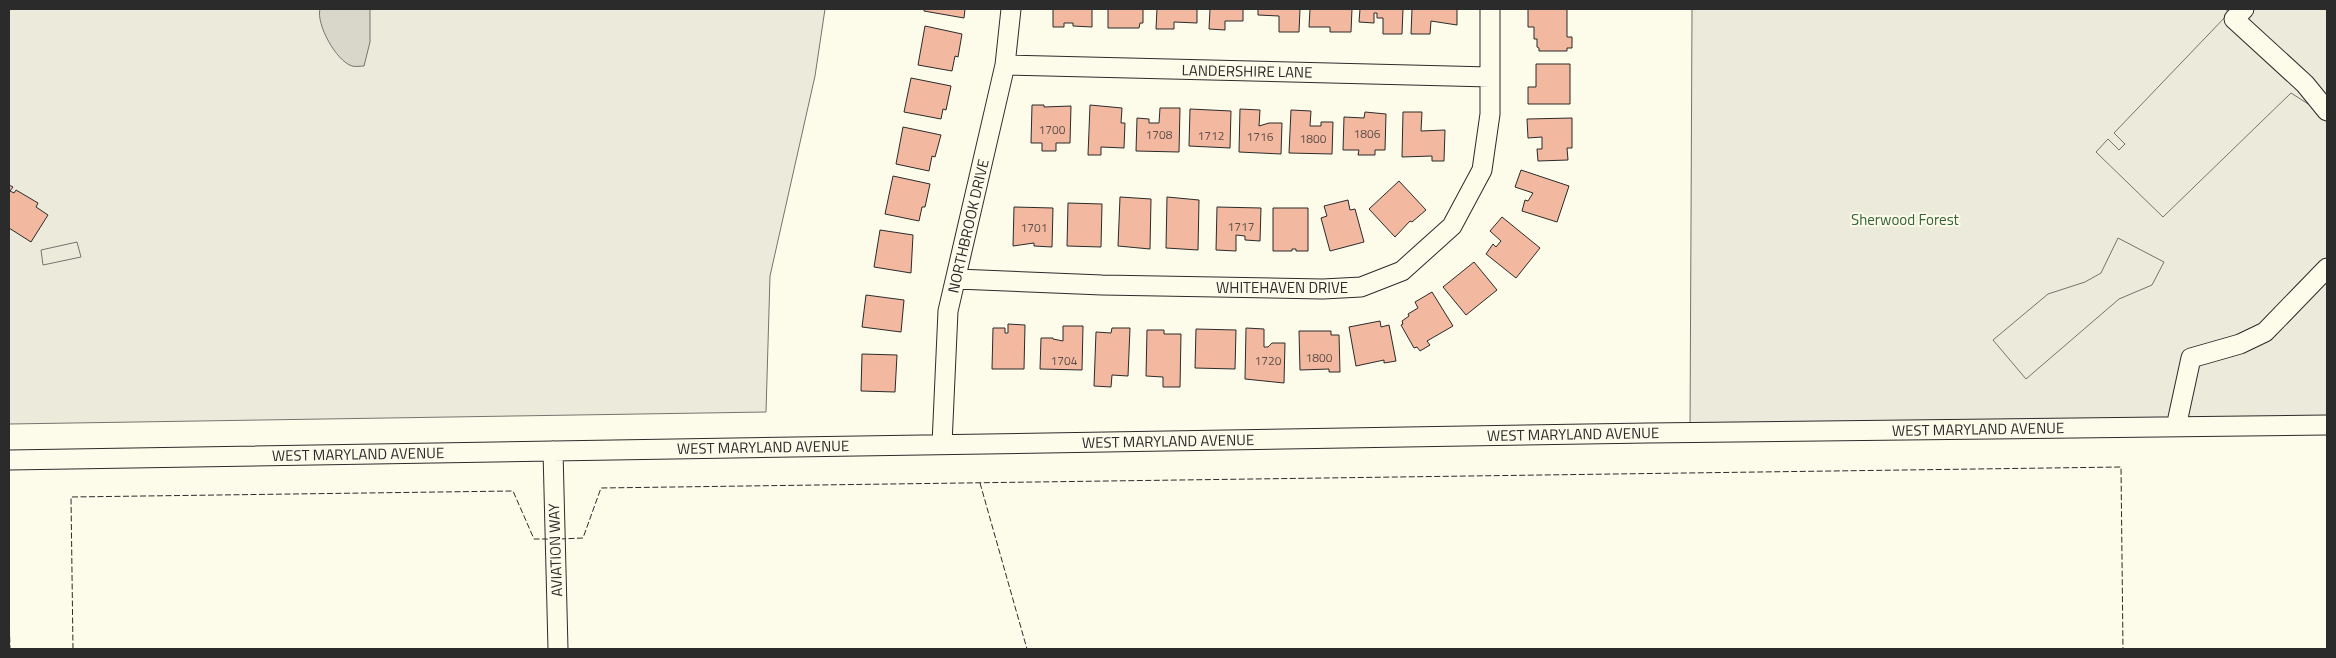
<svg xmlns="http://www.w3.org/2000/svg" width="2336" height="658" viewBox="0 0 2336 658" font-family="'Titillium Web',sans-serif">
<rect width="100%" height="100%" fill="#fdfbea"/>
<path fill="#ecebdb" stroke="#74746e" d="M 9,9 L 825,9 L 815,76 L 770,276 L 766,412 L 9,424 Z
M 1692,9 L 2327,9 L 2327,425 L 1690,433 Z"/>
<path fill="#eceadb" stroke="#74746e" d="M 2226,9 L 2327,9 L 2327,116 L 2291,93 L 2163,217 L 2096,152 L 2108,139 L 2119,150 L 2125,144 L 2114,133 L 2229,13 Z
M 2118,238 L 2164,262 L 2152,285 L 2119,299 L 2026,379 L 1993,340 L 2048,294 L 2085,282 L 2101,273 Z
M 77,242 L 81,257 L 43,265 L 41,250 Z"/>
<path fill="#d8d7c9" stroke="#74746e" d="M 320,9 L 370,9 L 370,42 L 364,66 C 361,66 355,67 352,66 C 336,61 316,24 320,9 Z"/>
<path fill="#f2b8a0" stroke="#2b2b2b" d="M 924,9 L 965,9 L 964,18 L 924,11 Z
M 1053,9 L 1092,9 L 1092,27 L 1073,26 L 1073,23 L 1064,23 L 1064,27 L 1053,27 Z
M 1108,9 L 1143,9 L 1143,23 L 1140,23 L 1139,28 L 1108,28 Z
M 1157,9 L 1197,9 L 1197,23 L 1174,22 L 1174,29 L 1156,29 Z
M 1210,9 L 1243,9 L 1243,21 L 1225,21 L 1225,30 L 1209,29 Z
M 1258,9 L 1300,9 L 1299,32 L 1279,32 L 1279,16 L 1258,15 Z
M 1310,9 L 1352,9 L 1351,32 L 1330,32 L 1330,27 L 1309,27 Z
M 1360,9 L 1403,9 L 1402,34 L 1383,34 L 1383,18 L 1377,18 L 1377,13 L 1374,13 L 1374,23 L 1359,22 Z
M 1412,9 L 1457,9 L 1457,25 L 1431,21 L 1430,34 L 1411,34 Z
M 1528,9 L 1567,9 L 1567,37 L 1572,37 L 1572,48 L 1567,48 L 1567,51 L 1539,51 L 1539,48 L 1537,47 L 1537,39 L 1534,39 L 1534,27 L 1528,27 Z
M 925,26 L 962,34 L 958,57 L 955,56 L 952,71 L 918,65 Z
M 1536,64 L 1570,64 L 1570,104 L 1528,104 L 1528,87 L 1536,87 Z
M 911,78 L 951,86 L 946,110 L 943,109 L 941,119 L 904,112 Z
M 1032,105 L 1044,105 L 1044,107 L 1071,106 L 1070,143 L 1056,143 L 1056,151 L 1042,151 L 1042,143 L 1031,143 Z
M 1090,105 L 1122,108 L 1121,123 L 1125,123 L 1124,148 L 1101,147 L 1101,155 L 1088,155 Z
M 1160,108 L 1180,108 L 1179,152 L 1136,151 L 1137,118 L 1149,119 L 1149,123 L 1159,123 Z
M 1190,109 L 1231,111 L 1230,148 L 1189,146 Z
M 1240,109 L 1260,110 L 1259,126 L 1269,123 L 1282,123 L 1281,154 L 1239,152 Z
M 1291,110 L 1311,111 L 1310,126 L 1321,126 L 1321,122 L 1333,122 L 1332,154 L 1289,153 Z
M 1365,112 L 1386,114 L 1385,150 L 1375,150 L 1375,155 L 1358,155 L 1359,150 L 1343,150 L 1344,117 L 1364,118 Z
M 1403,112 L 1422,112 L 1421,131 L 1445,130 L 1444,161 L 1432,161 L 1432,156 L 1402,157 Z
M 1572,118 L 1572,148 L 1567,148 L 1568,160 L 1538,161 L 1537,149 L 1542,149 L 1542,137 L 1528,138 L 1527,119 Z
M 903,127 L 941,135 L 935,157 L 932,156 L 929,171 L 896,164 Z
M 1521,170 L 1569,186 L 1557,222 L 1522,211 L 1525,200 L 1528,201 L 1533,193 L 1515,187 Z
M 893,176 L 930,184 L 925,207 L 922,207 L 919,221 L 885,214 Z
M 1399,181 L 1426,210 L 1412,222 L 1410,221 L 1395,237 L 1369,209 Z
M 9,185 L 13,187 L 10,191 L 14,193 L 16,190 L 38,203 L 36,207 L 48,215 L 31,242 L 9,228 Z
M 1120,197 L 1151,199 L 1150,249 L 1118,246 Z
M 1167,197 L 1199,200 L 1198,250 L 1166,248 Z
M 1348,200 L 1350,210 L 1355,209 L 1364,242 L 1330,251 L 1321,218 L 1327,216 L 1324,206 Z
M 1068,203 L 1102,204 L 1101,247 L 1067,246 Z
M 1014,207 L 1053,208 L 1052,247 L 1034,246 L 1034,243 L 1013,246 Z
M 1217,207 L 1261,208 L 1260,241 L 1245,240 L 1245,236 L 1236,235 L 1236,251 L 1216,250 Z
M 1273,208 L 1308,208 L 1308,251 L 1296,251 L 1296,249 L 1292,249 L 1292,251 L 1273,251 Z
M 1502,217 L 1540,248 L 1516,278 L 1486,254 L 1493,244 L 1496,247 L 1501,241 L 1490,231 Z
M 880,230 L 913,235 L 911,273 L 874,267 Z
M 1474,262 L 1497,290 L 1466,315 L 1443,287 Z
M 1432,292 L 1453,326 L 1427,341 L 1430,345 L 1420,351 L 1417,347 L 1414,348 L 1401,325 L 1403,324 L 1402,321 L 1409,316 L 1408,314 L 1418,308 L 1415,302 Z
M 866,295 L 904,300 L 901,332 L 862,327 Z
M 1380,321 L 1381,327 L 1389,325 L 1396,361 L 1384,363 L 1384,360 L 1356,366 L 1349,327 Z
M 1008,324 L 1025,325 L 1024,369 L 992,369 L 993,328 L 1005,328 L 1005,333 L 1008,333 Z
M 1063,326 L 1083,326 L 1082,370 L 1040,369 L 1041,338 L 1053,338 L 1053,339 L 1063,341 Z
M 1112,328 L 1130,328 L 1128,376 L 1112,375 L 1111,387 L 1094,386 L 1096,332 L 1111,333 Z
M 1246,328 L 1264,329 L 1264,347 L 1268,347 L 1272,343 L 1285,343 L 1284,383 L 1245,379 Z
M 1196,329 L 1236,330 L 1235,369 L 1195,368 Z
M 1147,330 L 1164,330 L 1164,334 L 1181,334 L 1180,387 L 1163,387 L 1163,377 L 1146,376 Z
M 1299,331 L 1331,331 L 1331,335 L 1339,335 L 1340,372 L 1329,372 L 1329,369 L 1300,370 Z
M 862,354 L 897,355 L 895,392 L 861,391 Z"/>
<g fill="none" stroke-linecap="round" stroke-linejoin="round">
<defs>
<path id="minor" d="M 2244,9 L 2234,19 L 2305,84 L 2327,111
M 1005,65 L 1490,77
M 957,279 L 1102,285 L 1323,289 L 1361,287 L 1402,271 L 1452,226 L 1482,170 L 1490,114 L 1490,9
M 2176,427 L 2191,358 L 2240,344 L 2265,332 L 2327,268
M 942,444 L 948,311 L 1005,65 L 1011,9
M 553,451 L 558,649
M 9,460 L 1648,433 L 2327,425"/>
</defs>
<use href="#minor" stroke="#2b2b2b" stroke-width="21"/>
<use href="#minor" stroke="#fdfbea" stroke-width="19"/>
<path stroke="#2b2b2b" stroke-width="1" stroke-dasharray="6 2.5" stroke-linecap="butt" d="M 980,483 L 1027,649
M 560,539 L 583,538 L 601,488 L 2121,467 L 2123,649
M 9,611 L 10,649
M 73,649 L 71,497 L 513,491 L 534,539 L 550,539"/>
</g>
<g text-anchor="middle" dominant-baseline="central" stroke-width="4" stroke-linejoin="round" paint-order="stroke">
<g font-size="12" fill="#5d4e48">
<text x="1052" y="129">1700</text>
<text x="1367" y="133">1806</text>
<text x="1159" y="134">1708</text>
<text x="1211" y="135">1712</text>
<text x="1260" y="136">1716</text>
<text x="1313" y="138">1800</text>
<text x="1241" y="226">1717</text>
<text x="1034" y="227">1701</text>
<text x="1319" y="357">1800</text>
<text x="1064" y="360">1704</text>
<text x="1268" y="360">1720</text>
</g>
<g font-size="15" fill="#2b2b2b" stroke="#fdfbea">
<text transform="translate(1247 71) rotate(1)">LANDERSHIRE LANE</text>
<text transform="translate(968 226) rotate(-77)">NORTHBROOK DRIVE</text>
<text x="1282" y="287">WHITEHAVEN DRIVE</text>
<text transform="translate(1978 429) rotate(-1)">WEST MARYLAND AVENUE</text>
<text transform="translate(1573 434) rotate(-1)">WEST MARYLAND AVENUE</text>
<text transform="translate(1168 441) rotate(-1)">WEST MARYLAND AVENUE</text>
<text transform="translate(763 447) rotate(-1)">WEST MARYLAND AVENUE</text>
<text transform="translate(358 454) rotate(-1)">WEST MARYLAND AVENUE</text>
<text transform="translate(555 550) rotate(-92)">AVIATION WAY</text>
</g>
<g font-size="15" fill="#34623c" stroke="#fdfbea">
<text x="1905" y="219">Sherwood Forest</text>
</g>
</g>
<rect width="2336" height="658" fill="none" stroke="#2b2b2b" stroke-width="20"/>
</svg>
